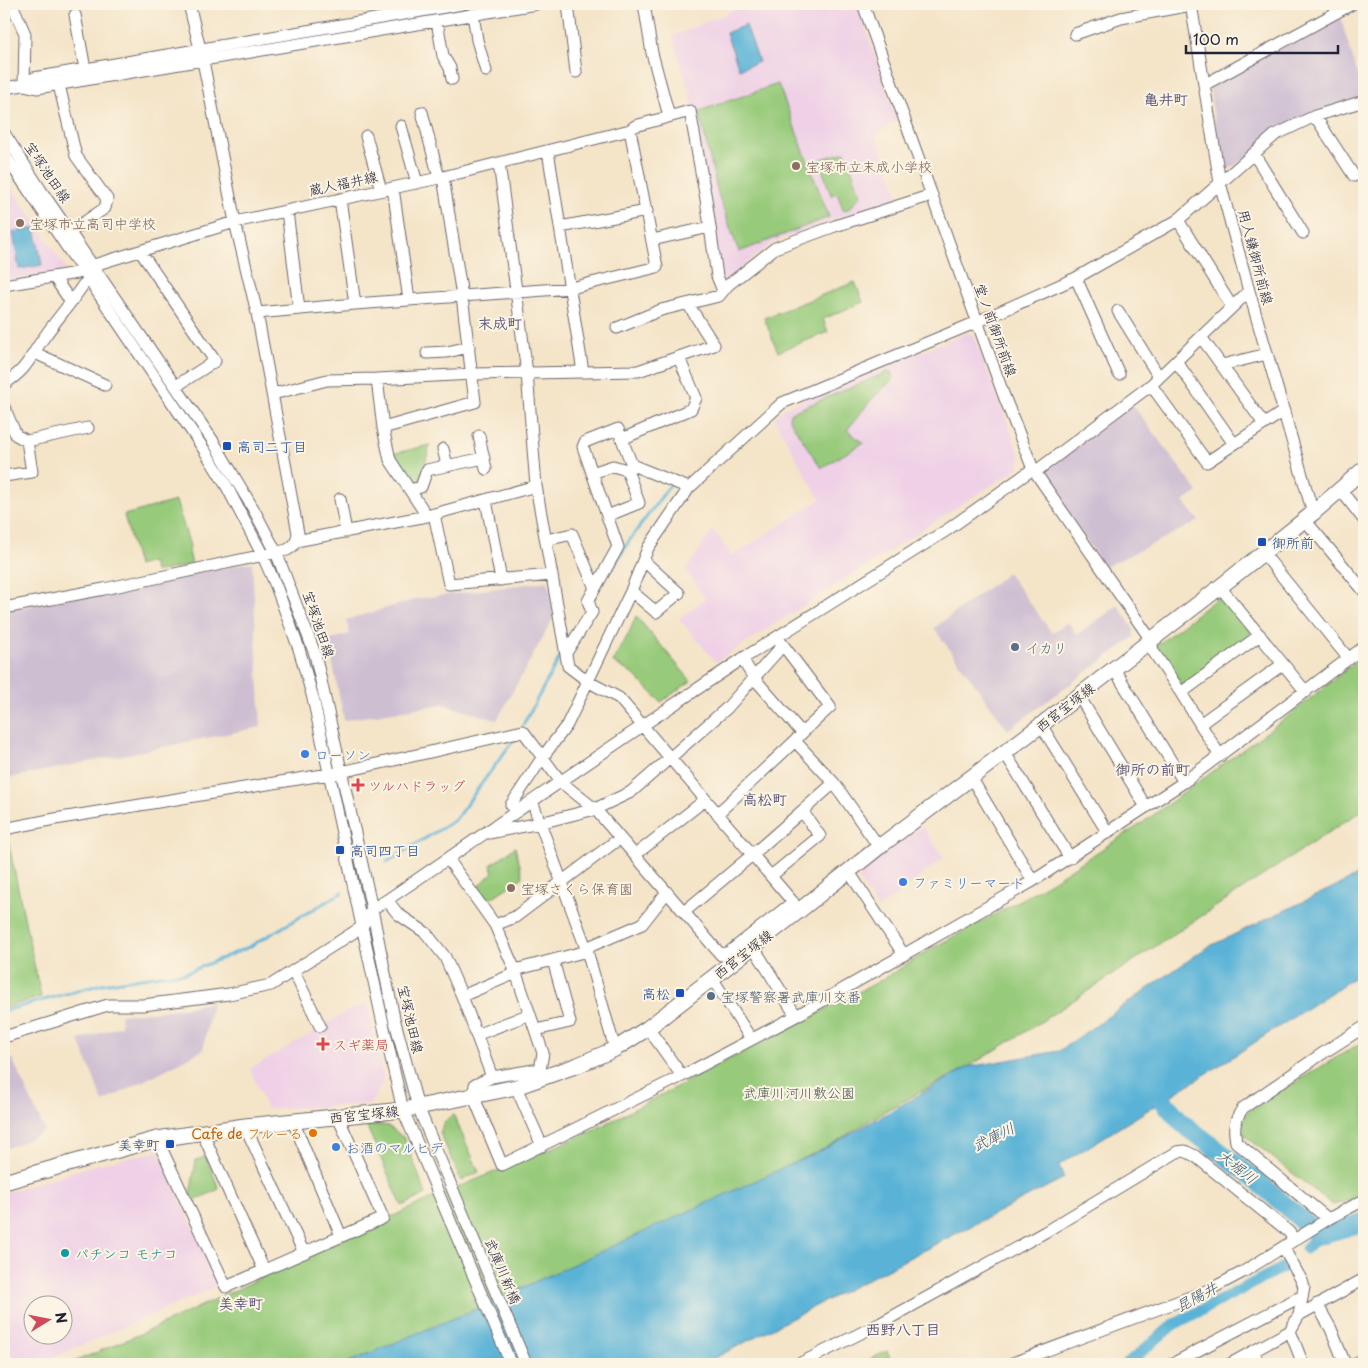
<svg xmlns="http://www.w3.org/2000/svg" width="1368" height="1368" viewBox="0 0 1368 1368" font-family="'Playpen Sans','Klee One',sans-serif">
<rect width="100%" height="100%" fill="#fcf5e5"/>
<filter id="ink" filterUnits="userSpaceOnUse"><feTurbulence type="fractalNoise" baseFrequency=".02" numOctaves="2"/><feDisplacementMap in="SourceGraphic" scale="10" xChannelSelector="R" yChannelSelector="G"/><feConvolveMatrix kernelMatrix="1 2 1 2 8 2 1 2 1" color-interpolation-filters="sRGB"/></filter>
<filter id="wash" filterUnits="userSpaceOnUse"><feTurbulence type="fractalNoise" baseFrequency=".0096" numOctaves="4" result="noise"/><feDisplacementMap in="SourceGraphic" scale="20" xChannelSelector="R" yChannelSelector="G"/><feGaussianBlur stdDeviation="1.12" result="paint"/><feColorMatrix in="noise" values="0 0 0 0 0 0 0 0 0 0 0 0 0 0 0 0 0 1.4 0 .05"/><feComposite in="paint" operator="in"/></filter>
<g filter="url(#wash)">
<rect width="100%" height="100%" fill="#f4e4c8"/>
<path fill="#efd0e6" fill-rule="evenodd" d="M 748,4 L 857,4 L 897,120 L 876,135 L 900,199 L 834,219 L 772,243 L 722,283 L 694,109 L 673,36 Z
M 4,176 L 67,270 L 4,280 Z
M 967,333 L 973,335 L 1021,458 L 1018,468 L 716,662 L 679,619 L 705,599 L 686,570 L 713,529 L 732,556 L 820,500 L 774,418 L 786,407 Z
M 922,826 L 944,858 L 878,909 L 857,876 Z
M 367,1002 L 384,1082 L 370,1104 L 267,1109 L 250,1069 L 350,1010 Z
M 158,1151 L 218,1282 L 216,1287 L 38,1364 L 4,1364 L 4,1193 L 95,1165 ZM 32,1306 L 62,1306 L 62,1336 L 32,1336 Z"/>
<path fill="#cdbed2" d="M 1339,13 L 1364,96 L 1315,111 L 1223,173 L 1209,87 Z
M 1132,404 L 1198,492 L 1183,502 L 1199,521 L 1105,567 L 1060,503 L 1043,472 Z
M 252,562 L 261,727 L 4,779 L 4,611 Z
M 1008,573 L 1052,633 L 1068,622 L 1077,635 L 1118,605 L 1134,630 L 1134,637 L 1008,730 L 934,628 Z
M 548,581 L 554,617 L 497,720 L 442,704 L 344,720 L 328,640 L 350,634 L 346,620 L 417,599 Z
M 212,1002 L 203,1050 L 103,1102 L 79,1040 L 121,1026 L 120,1015 L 179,1009 Z
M 12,1058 L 45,1131 L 4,1150 L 4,1059 Z"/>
<path fill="#97ca7a" stroke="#5c765a" d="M 778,84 L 829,217 L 739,252 L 718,194 L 699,111 Z
M 845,152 L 861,195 L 851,207 L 844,211 L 837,193 L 831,195 L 819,160 Z
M 855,282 L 863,302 L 823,319 L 828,332 L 778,352 L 764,318 Z
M 890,371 L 894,378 L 871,400 L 847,430 L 863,443 L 821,468 L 789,419 L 790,413 Z
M 430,445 L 419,485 L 412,486 L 392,454 Z
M 176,501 L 190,546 L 189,551 L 192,565 L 155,572 L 152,562 L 138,566 L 124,515 Z
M 1221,595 L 1253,635 L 1182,686 L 1156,646 Z
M 636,616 L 691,681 L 661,702 L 634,675 L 613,662 L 629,633 Z
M 1364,655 L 1364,809 L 1033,1027 L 968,1067 L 890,1108 L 824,1149 L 628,1241 L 352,1364 L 69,1364 L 152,1329 L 430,1199 L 590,1132 L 878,982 L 938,945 L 996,914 L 1054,880 L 1141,824 L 1290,715 Z
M 4,836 L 7,836 L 41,997 L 4,1008 Z
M 515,847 L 523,877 L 487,901 L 478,887 L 493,872 L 491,865 Z
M 1364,1041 L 1364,1192 L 1352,1199 L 1333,1205 L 1238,1130 L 1249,1110 Z
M 453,1114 L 479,1172 L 461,1181 L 440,1133 L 444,1123 Z
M 366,1125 L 388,1126 L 404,1138 L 426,1194 L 402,1206 Z
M 206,1157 L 219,1189 L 194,1201 L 190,1195 L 196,1160 Z
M 887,1351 L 893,1364 L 860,1364 Z"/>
<path fill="#5ab3d7" stroke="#3e6a89" d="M 746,25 L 759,62 L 739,69 L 726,33 Z
M 35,228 L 42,265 L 19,269 L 13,232 Z
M 1364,869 L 1364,971 L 1214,1069 L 1059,1165 L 1064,1178 L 703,1364 L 344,1364 L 478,1308 L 824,1149 L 968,1067 L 1059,1051 L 1206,948 L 1355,877 Z"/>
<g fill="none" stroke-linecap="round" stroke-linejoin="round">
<path stroke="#5ab3d7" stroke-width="3" d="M 344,31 L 503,4
M 612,569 L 629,541 L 670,485
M 523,725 L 561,655
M 387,862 L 455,820 L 515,738
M 4,1011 L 102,984 L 161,975 L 186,973 L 249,947 L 343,892"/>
<path stroke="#5ab3d7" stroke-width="11" d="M 1306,1249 L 1319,1235
M 1127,1364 L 1173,1325 L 1286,1266"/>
<path stroke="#5ab3d7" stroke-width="19" d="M 1147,1082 L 1182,1123 L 1249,1174 L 1319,1235 L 1364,1222"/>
</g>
</g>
<g filter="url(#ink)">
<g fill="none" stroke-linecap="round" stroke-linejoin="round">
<defs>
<path id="minor" d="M 12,4 L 25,34 L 24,85
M 568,4 L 576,72
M 644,4 L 652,53 L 669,116
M 863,4 L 1004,396 L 1033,469 L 1151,640 L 1153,651 L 1181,693 L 1220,756
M 1191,4 L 1220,183 L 1249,291 L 1313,513
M 473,14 L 477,40 L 486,71
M 75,15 L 85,69
M 437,21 L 443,56 L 450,68 L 452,79
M 1075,34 L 1121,18 L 1191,5
M 24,85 L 34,78 L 462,4
M 59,85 L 76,156 L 107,199 L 105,208 L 70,232
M 1204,85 L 1352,4
M 4,88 L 24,85 L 37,88 L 536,4
M 422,112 L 439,178
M 1315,116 L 1354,176
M 401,126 L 417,183
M 4,133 L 42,192 L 213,441 L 254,510 L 276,552 L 315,654 L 372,909 L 394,1018 L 418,1107 L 526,1364
M 366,136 L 381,190
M 548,151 L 583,372
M 4,154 L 205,451 L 226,485 L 263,556 L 276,586 L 299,649 L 313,698 L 382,1019 L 403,1110 L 511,1364
M 1254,154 L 1303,233
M 499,163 L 527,373 L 536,486 L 568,666 L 589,682 L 619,698 L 797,907
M 393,188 L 409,300
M 340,199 L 355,304
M 287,211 L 299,309
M 1178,220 L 1232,307
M 560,227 L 647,211
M 652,240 L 710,227
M 140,251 L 215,361 L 176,386
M 54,277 L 71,302
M 1076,278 L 1119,374
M 4,285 L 83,272 L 94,265 L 235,222 L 439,178 L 630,130 L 635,126 L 690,111 L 706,199 L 717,276 L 723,291
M 1118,311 L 1159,377
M 257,313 L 355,304 L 571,288 L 657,267 L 630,130
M 617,328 L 661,310 L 719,296 L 728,285 L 775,248 L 835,226 L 932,195
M 1201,337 L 1264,424
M 35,353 L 105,385
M 427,353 L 447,352 L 469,347
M 1176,361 L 1234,444
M 1222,365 L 1267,354
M 377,379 L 383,428 L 390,460 L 427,516 L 536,486
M 4,384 C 29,368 29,358 45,336 C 57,319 71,303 83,285
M 1151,385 L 1207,462 L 1284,411
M 273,394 L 327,380 L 377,379 L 473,374 L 638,371 L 714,345 L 688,304
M 4,407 L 16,435 L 27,441 L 88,428
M 383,428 L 475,402 L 462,296 L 443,177
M 479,436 L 486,469
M 622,439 L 691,409 L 696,398 L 679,358
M 443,449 L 447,465
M 1035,472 L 1151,385 L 1249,291
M 592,473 L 613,466 L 627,470
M 4,476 L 32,472 L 27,441
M 1340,489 L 1364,520
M 410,490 L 421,487 L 427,470 L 484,458
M 340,499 L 346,532
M 486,500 L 501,580
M 434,514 L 449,584 L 552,575
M 607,516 L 639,503 L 627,470 L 632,465
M 1305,520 L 1364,591
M 546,540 L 572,534 L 595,588
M 296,541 L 427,516
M 1263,553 L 1349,659
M 1220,587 L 1306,692
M 631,591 L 656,612 L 679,593 L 644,561
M 4,608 L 104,589 L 287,550 C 295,546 297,541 298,533 L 257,313 L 235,222 L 203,61 L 189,4
M 780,641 L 830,707 L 802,733
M 566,653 L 592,612 L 588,601 L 618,547 L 583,447 L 585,442 L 618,429 L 632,465 L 689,488
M 742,659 L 754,678 L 802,733 L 795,741 L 834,783 L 879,847
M 1114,669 L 1184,782
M 1181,693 L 1260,635
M 1079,696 L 1146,807
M 1200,724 L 1283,664
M 1041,725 L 1108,833
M 1005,753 L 1070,858
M 972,779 L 1033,881
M 532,801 L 587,951 L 615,1049
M 511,805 L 542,758 L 567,725 L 631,591 L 648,548 L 689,488 L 782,403 L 977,322 L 1076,278 L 1178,220 L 1275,135 L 1315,116 L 1364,101
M 717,814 L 795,741
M 4,829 L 55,819 L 341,772 L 523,731 L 561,782 L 595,809 L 721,955 L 729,952 L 793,902
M 489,833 L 540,823 L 595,809 L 631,792 L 727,708 L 783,645
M 635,855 L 705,800
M 448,859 L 495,925 L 515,970 L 543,1053 L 538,1081
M 849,872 L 904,955
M 771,876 L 820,836 L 802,811
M 387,900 L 398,914 L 426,933 L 445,957 L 462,996 L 492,1077 L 475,1085 L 473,1095 L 502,1165 L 682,1076 L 796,1016 L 1033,881 L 1184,782 L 1364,647
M 684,912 L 752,855 L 834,783
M 495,925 L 515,917 L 620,838
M 753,946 L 796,1016
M 586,948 L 642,924 L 667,892
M 515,970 L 587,951
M 294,972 L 320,1026
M 712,978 L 751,1039
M 462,996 L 516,973
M 648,1028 L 682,1076
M 536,1030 L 570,1022 L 553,960
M 476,1035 L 530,1014
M 4,1037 L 108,1005 L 143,1005 L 229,994 L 271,985 L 362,927 L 372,909 L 387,900 L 642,726 L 742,659 L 947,530 L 1033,469
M 492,1077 L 540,1069
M 516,1087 L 542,1146
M 293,1121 L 341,1236
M 245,1126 L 304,1253
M 202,1132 L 264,1270
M 157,1139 L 226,1287 L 383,1218 L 338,1117
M 1328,1219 L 1236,1142 C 1233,1127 1235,1119 1243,1108 L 1326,1051 L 1364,1027
M 1317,1304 L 1331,1329 L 1345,1364
M 1299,1315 L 1364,1279
M 1290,1331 L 1303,1364
M 1254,1352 L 1258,1364
M 799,1364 L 881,1323 L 1045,1232 L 1177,1152 L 1185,1151 L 1195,1156 L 1289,1232 L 1294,1240
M 1010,1364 L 1209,1290 L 1243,1272 L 1328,1219 L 1364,1200
M 1172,1364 L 1302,1296
M 1230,1364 L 1290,1331 L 1299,1315 L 1304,1287 L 1302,1281 L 1283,1247
M 1354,1364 L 1364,1359"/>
<path id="major" d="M 4,1182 L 157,1139 L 245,1126 L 403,1110 L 516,1087 L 578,1065 L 615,1049 L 648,1028 L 800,910 L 879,847 L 1041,725 L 1220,587 L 1313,513 L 1364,469"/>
</defs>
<use href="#minor" stroke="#6c666c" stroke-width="13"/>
<use href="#major" stroke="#6c666c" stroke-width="17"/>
<use href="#minor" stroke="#fff" stroke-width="11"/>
<use href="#major" stroke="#fff" stroke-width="15"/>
</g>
</g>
<g fill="#8d6e63" stroke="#fcf5e5" stroke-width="2">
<circle cx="796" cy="166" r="5"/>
<circle cx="20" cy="223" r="5"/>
<circle cx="511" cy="888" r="5"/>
</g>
<g fill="#1a4fb4" stroke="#fcf5e5" stroke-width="2">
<rect x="222" y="441" width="10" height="10" rx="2.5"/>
<rect x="1257" y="537" width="10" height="10" rx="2.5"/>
<rect x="335" y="845" width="10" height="10" rx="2.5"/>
<rect x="675" y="988" width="10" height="10" rx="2.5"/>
<rect x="165" y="1139" width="10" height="10" rx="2.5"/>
</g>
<g fill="#5c6f8a" stroke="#fcf5e5" stroke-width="2">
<circle cx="1015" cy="647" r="5"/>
<circle cx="711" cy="996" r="5"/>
</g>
<g fill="#3f7fe0" stroke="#fcf5e5" stroke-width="2">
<circle cx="305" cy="754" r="5"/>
<circle cx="903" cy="882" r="5"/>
<circle cx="336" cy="1147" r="5"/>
</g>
<g fill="#e0444e" stroke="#fcf5e5" stroke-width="2">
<path d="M355.5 777.5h5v5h5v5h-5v5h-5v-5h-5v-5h5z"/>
<path d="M320.5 1036.5h5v5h5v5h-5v5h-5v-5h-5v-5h5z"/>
</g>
<circle fill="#e8710a" stroke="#fcf5e5" stroke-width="2" cx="313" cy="1133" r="5"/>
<circle fill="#0f9aa8" stroke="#fcf5e5" stroke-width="2" cx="65" cy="1253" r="5"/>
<g text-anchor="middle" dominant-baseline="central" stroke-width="4" stroke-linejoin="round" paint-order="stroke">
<g font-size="14" fill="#785e54" stroke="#fcf5e5" text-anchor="start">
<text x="806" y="166">宝塚市立末成小学校</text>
<text x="30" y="223">宝塚市立高司中学校</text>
<text x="521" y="888">宝塚さくら保育園</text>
</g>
<g font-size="14" fill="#22223b" stroke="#fcf5e5">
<text transform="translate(48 172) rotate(56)">宝塚池田線</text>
<text transform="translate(343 183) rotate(-12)">蔵人福井線</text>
<text transform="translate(1256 257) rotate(75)">用人鎌御所前線</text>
<text transform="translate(996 330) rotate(70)">堂ノ前御所前線</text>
<text transform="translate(319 624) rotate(71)">宝塚池田線</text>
<text transform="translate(1065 707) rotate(-38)">西宮宝塚線</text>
<text transform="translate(743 954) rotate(-38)">西宮宝塚線</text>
<text transform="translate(411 1019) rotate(77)">宝塚池田線</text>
<text transform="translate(364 1114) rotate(-6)">西宮宝塚線</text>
<text transform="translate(503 1271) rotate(67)">武庫川新橋</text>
</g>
<g font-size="14" fill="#164399" stroke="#fcf5e5" text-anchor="start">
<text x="237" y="446">高司二丁目</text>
<text x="1272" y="542">御所前</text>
<text x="350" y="850">高司四丁目</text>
<text x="670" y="993" text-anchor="end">高松</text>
<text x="160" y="1144" text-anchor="end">美幸町</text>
</g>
<g font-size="14" fill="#4e5e75" stroke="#fcf5e5" text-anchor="start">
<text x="1025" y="647">イカリ</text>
<text x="721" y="996">宝塚警察署武庫川交番</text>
</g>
<g font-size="14" fill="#366cbe" stroke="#fcf5e5" text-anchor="start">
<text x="315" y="754">ローソン</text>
<text x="913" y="882">ファミリーマート</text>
<text x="346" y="1147">お酒のマルヒデ</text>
</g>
<g font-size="14" fill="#be3a42" stroke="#fcf5e5" text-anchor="start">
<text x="368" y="785">ツルハドラッグ</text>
<text x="333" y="1044">スギ薬局</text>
</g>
<g font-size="14" fill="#45544e" stroke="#fcf5e5">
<text x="799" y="1092">武庫川河川敷公園</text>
</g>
<g font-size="14" fill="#c56008" stroke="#fcf5e5" text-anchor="end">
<text x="303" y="1133">Cafe de フルーる</text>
</g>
<g font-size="14" fill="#0d838f" stroke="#fcf5e5" text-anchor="start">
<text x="75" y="1253">パチンコ モナコ</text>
</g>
<g font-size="15" font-weight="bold" fill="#5a547a" stroke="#fcf5e5">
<text x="1166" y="98">亀井町</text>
<text x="500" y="322">末成町</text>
<text x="1153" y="768">御所の前町</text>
<text x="765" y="798">高松町</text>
<text x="241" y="1302">美幸町</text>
<text x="903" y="1328">西野八丁目</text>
</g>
<g font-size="15" font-style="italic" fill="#365572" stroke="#fcf5e5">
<text transform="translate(993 1136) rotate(-26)">武庫川</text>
<text transform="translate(1238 1166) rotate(38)">大堀川</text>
<text transform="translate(1196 1296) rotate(-28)">昆陽井</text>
</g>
</g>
<rect width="1368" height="1368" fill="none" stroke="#fcf5e5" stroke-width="20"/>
<g transform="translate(48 1320) rotate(80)"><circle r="24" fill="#fcf5e5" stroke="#a5a1a1"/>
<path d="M0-4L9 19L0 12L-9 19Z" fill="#d1495b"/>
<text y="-8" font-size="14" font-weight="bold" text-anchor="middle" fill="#22223b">N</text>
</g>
<path d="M1186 45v8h152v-8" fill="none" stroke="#22223b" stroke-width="2.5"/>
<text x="1193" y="45" font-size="15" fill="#22223b" stroke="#fcf5e5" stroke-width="4" paint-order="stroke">100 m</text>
</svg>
